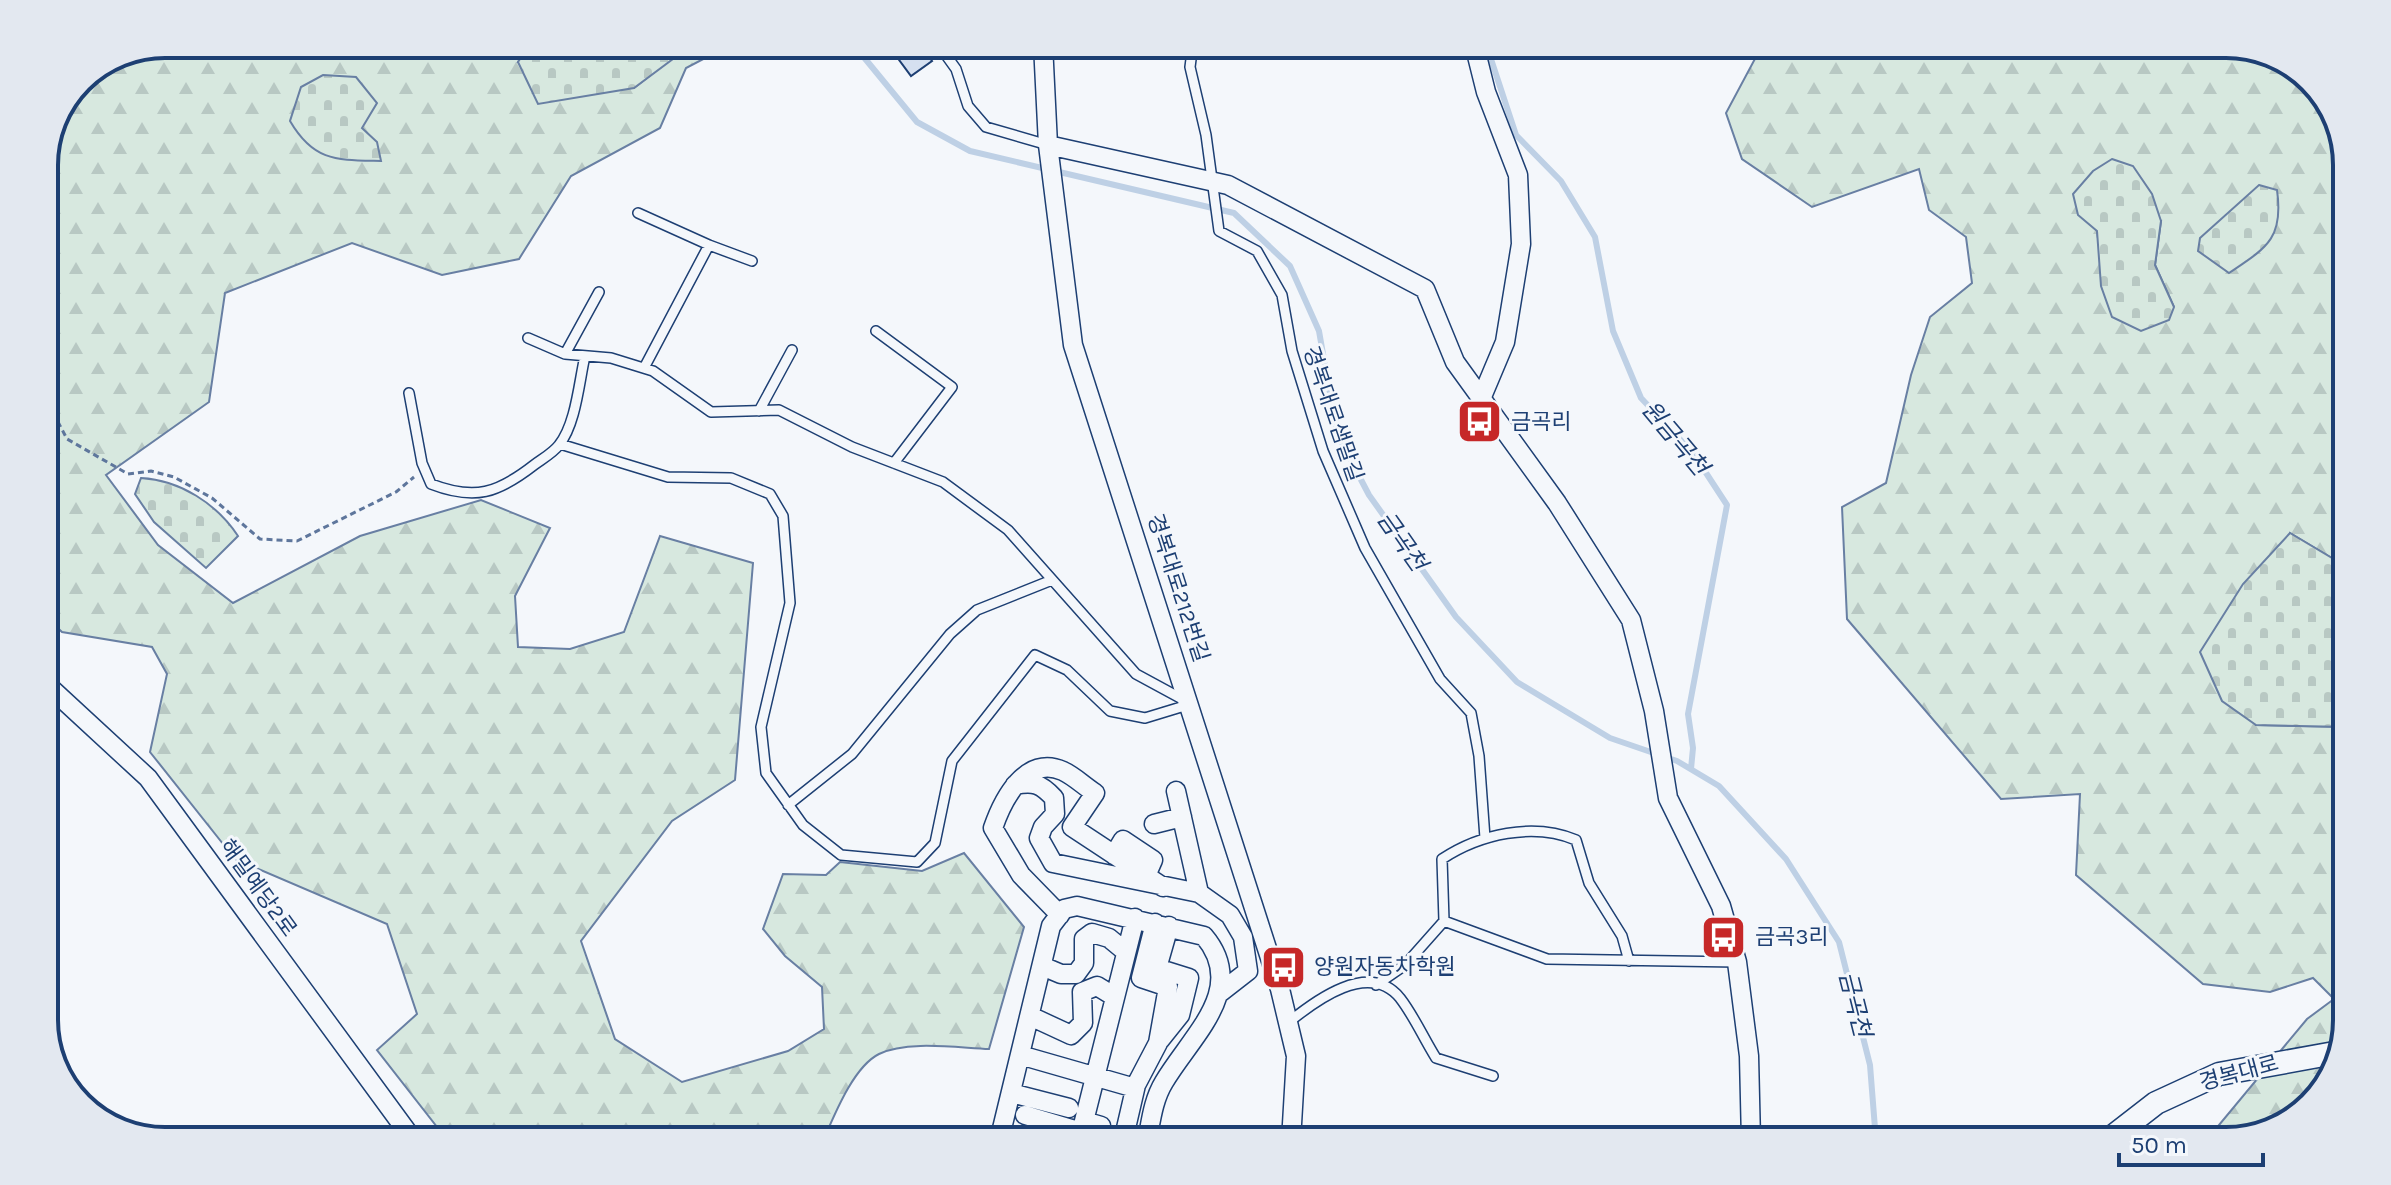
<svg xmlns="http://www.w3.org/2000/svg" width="2391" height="1185" viewBox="0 0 2391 1185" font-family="Karla,'Noto Sans KR',sans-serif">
<defs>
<pattern id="forest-firs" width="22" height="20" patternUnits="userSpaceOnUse" patternTransform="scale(2)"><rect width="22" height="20" fill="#d7e8df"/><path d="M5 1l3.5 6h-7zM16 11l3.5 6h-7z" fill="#b8c8c3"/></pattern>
<pattern id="cemetery-stones" width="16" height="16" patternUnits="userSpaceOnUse" patternTransform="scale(2)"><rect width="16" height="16" fill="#d7e8df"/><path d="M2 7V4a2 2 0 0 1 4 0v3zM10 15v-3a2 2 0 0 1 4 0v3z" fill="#b8c8c3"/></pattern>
</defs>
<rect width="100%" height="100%" fill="#f4f7fb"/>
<path fill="url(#forest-firs)" stroke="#687fa3" stroke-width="2" fill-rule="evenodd" d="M 165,44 L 530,44 L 518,62 L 634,88 L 686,47 L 732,44 L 686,68 L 660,128 L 571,176 L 519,259 L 442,275 L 352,243 L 225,293 L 209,402 L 106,475 L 158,545 L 233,603 L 360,536 L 481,500 L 550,528 L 515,596 L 518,647 L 570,649 L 624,632 L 660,536 L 753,563 L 735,780 L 672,821 L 581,941 L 615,1039 L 682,1082 L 788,1051 L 824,1029 L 822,987 L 785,956 L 763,929 L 783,874 L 826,875 L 840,862 L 922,871 L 964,853 L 1024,927 L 989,1049 C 959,1048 907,1040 879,1054 C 853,1067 834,1116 823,1141 L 448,1141 L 377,1050 L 417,1014 L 387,924 L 235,859 L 150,752 L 167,674 L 152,647 L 62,632 L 44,615 L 44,157 L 80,79 Z
M 1786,44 L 2226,44 L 2279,56 L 2327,98 L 2347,157 L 2347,567 L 2290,533 L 2256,725 L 2347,727 L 2347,1020 L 2335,1073 L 2293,1121 L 2229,1140 L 2214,1131 L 2307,1019 L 2334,999 L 2313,978 L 2270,992 L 2203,984 L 2076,875 L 2080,794 L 2001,799 L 1847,619 L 1842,507 L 1886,483 L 1911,375 L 1930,317 L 1972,283 L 1966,237 L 1929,210 L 1919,169 L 1812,207 L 1742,159 L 1726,113 L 1757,55 ZM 2161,221 L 2155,265 L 2174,307 L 2099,246 L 2097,231 Z"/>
<path fill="url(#cemetery-stones)" stroke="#687fa3" stroke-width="2" d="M 530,44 L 693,44 L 634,88 L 538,104 L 518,62 Z
M 323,75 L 356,77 L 377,103 L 362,128 L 377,142 L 381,161 C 337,160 314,162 290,121 L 301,87 Z
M 2112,159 L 2133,166 L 2152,194 L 2161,221 L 2155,265 L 2174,307 L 2169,320 L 2141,331 L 2112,317 L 2101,286 L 2097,231 L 2078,215 L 2073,194 L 2093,171 Z
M 2259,185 L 2277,190 C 2284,239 2266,248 2229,273 L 2198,251 L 2200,238 Z
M 141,478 C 180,480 217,504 238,536 L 206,568 L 154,522 L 135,494 Z
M 2290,533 L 2347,567 L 2347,727 L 2256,725 L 2222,701 L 2200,652 L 2243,584 Z"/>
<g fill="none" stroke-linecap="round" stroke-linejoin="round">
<path stroke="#bed0e5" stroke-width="6" d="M 853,44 L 917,122 L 970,151 L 1234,213 L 1290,266 L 1319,331 L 1337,434 L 1369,495 L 1456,617 L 1517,682 L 1610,738 L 1677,761 L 1719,786 L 1786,859 L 1839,942 L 1870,1065 L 1876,1141
M 1486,44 L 1516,135 L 1561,181 L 1595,237 L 1613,331 L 1641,398 L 1693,453 L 1727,505 L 1688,714 L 1693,748 L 1691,769"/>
</g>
<path fill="#d5e0f0" stroke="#1d3f73" stroke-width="2" d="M 899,44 L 919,44 L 932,61 L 911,76 L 891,49 Z"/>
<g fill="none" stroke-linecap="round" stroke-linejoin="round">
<defs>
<path id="service" d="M 938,44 L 956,69 L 968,106 L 986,127 L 1048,145
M 1193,44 L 1190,67 L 1206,135 L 1219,231 L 1257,251 L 1282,295 L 1292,351 L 1323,451 L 1365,548 L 1440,679 L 1471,713 L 1479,756 L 1485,838
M 638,213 L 709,245 L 644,368
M 709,245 L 752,261
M 876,331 L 952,387 L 894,463
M 528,338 L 565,354 L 611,358 L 653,371 L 711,412 L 779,410 L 852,447 L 943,482 L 1008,530 L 1136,674 L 1184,700
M 565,354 L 599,292
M 409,393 L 422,463 L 431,484 C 475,501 498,493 534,465 C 542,459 553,453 559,445 C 576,424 579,382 585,356
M 759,411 L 792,350
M 560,444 L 668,477 L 731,478 L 770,494 L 783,516 L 790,603 L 761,727 L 766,773 L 803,825 L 841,855 L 917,862 L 935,843 L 952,761 L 1035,655 L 1067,670 L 1110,711 L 1145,718 L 1191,704
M 788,805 L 852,754 L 950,634 L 977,610 L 1052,580
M 1444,921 L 1442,859 C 1480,834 1533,822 1576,840 L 1589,883 L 1622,936 L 1629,961
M 1376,985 L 1405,965 L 1444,921 L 1547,959 L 1737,962
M 1289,1022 C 1315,1001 1369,960 1400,998 C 1414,1016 1424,1039 1436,1058 L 1493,1076"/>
<path id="minor" d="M 1043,44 L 1048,145 L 1073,345 L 1280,989 L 1296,1056 L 1291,1141
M 1474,44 L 1486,92 L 1518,175 L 1521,244 L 1505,342 L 1481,399
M 1048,145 L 1228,185 L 1425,289 L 1455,362 L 1557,503 L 1631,620 L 1654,711 L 1668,798 L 1721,906 L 1737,962 L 1749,1056 L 1751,1141
M 44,682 L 148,778 L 414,1141
M 1015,785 C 1034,781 1041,784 1054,798 L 1055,814 L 1043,827 L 1039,838 L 1053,863 L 1199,893 L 1230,915 L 1243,937 L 1248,971 L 1221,992
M 1176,791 L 1199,893
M 1154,824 L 1182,817
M 1114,855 L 1123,840 L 1153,860 L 1146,876
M 1060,915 L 1021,875 L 993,828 C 1003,799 1026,754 1063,771 C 1074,776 1084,786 1095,793 L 1072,827 L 1163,887
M 1042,966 L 1061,974 L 1076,974 L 1084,963 L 1084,939 L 1092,933 L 1109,938 L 1126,952
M 1030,1016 L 1071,1035 L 1083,1023 L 1082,992 L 1097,986 L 1115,997
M 1160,1040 L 1180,1015 L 1189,978 L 1157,968 L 1169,926
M 1020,1055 L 1135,1088
M 1011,1093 L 1069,1108
M 1025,1115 L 1082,1132
M 1084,1121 L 1101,1126 L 1097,1141
M 999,1141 L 1051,926 L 1064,909 L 1077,906 L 1204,936 C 1249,989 1191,1036 1164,1082 C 1153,1100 1151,1121 1147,1141
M 1079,1141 L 1135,918
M 1123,1141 L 1136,1085 L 1158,1043 L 1168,987 L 1141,978 L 1155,923"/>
<path id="tertiary" d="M 2107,1141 L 2156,1103 L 2219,1074 L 2340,1052"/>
</defs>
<use href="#service" stroke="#1d3f73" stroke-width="12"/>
<use href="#minor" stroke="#1d3f73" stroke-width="21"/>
<use href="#tertiary" stroke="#1d3f73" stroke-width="25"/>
<path stroke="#5e769c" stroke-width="3" stroke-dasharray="6 4" stroke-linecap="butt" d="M 44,395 L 67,439 L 128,474 L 151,471 L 174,477 L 212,498 L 260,539 L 297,541 L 396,492 L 414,477"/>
<use href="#service" stroke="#f4f7fb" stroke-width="9"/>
<use href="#minor" stroke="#f4f7fb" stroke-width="18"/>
<use href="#tertiary" stroke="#f4f7fb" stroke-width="22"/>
</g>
<defs>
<symbol id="bus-square" viewBox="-11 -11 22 22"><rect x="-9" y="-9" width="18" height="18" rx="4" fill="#c62828" stroke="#f4f7fb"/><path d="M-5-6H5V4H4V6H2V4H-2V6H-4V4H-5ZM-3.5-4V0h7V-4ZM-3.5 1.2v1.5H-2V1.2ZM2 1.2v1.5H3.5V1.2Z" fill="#fff"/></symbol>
</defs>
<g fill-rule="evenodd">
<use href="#bus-square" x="1454" y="396" width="51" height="51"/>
<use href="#bus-square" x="1698" y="912" width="51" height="51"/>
<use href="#bus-square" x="1258" y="942" width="51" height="51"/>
</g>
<g text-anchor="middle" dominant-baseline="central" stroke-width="6" stroke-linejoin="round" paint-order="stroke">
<g font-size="22" fill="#1d3f73" stroke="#f4f7fb">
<text transform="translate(1333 414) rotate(71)">경복대로샘말길</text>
<text transform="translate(1178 588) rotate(72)">경복대로212번길</text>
<text transform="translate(258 888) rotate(54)">해밀예당2로</text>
<text transform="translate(2239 1073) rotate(-15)">경복대로</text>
</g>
<g font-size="22" fill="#1d3f73" stroke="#f4f7fb" text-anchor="start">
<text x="1511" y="422">금곡리</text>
<text x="1755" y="937">금곡3리</text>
<text x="1314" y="967">양원자동차학원</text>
</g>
<g font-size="24" font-style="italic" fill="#1d3f73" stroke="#f4f7fb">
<text transform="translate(1675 438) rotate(50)">원금곡천</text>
<text transform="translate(1402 541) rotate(55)">금곡천</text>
<text transform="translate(1855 1004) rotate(76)">금곡천</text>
</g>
</g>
<path d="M0 0H2391V1185H0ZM165 58H2226A107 107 0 0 1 2333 165V1020A107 107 0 0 1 2226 1127H165A107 107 0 0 1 58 1020V165A107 107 0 0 1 165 58Z" fill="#e3e8f0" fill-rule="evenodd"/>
<path fill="none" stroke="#1d3f73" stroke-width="4" d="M165 58H2226A107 107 0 0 1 2333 165V1020A107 107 0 0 1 2226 1127H165A107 107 0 0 1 58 1020V165A107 107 0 0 1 165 58Z"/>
<path d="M2119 1153v12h144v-12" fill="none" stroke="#1d3f73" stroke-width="4"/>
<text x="2131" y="1153" font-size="24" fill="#1d3f73" stroke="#f4f7fb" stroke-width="6" paint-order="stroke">50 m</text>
</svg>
